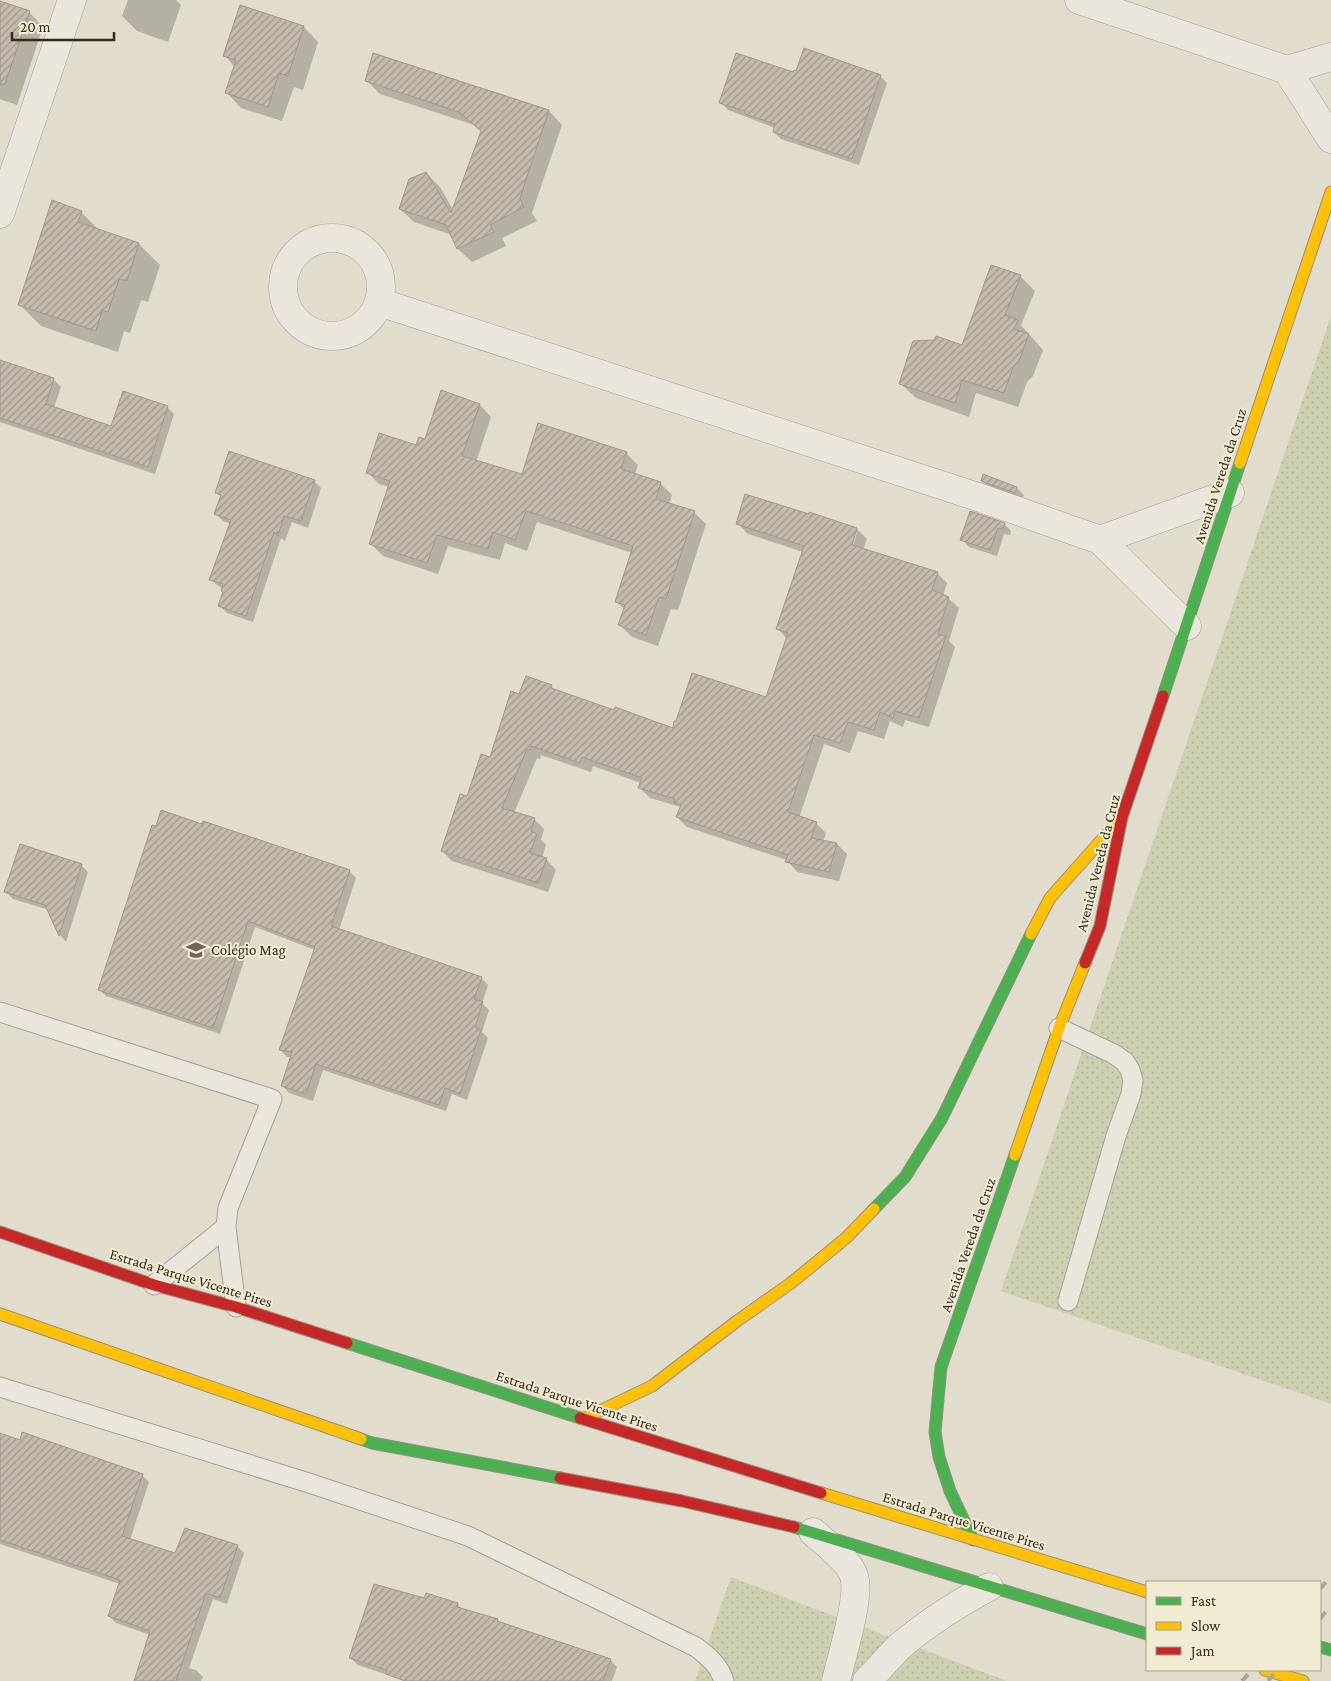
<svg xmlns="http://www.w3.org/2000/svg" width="1331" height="1681" viewBox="0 0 1331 1681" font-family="'Crimson Pro',serif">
<defs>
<pattern id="grass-dots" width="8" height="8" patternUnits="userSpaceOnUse" patternTransform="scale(1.25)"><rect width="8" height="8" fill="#cdd0b0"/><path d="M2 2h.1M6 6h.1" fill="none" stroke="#b0b397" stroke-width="1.8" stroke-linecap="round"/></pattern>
<pattern id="building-hatch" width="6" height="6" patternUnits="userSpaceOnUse" patternTransform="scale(1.25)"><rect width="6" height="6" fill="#c4bbad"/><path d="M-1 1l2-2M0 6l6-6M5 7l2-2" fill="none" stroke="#a0988c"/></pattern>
</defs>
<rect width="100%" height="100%" fill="#e1dccb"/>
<path fill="url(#grass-dots)" d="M 1331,316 L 1331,1404 L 1001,1291 Z
M 731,1577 L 1007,1681 L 695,1681 Z"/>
<path fill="#0003" fill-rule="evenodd" d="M 128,0 L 176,0 L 181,5 L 168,42 L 137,31 L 122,16 Z
M 0,3 L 29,12 L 43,27 L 17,105 L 0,99 Z
M 241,7 L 304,27 L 318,42 L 303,90 L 294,87 L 282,121 L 241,108 L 227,93 L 235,67 L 225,56 Z
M 374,55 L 549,111 L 562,125 L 532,213 L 537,221 L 502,238 L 506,246 L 472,262 L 458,249 L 452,235 L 414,222 L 400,209 L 426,173 L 440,187 L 453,210 L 482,132 L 474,125 L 380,94 L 366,80 Z
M 796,72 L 880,76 L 887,83 L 859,165 L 781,139 L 774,132 L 775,128 L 728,110 L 721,102 Z
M 81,212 L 100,231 L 139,244 L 160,265 L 148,302 L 141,300 L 130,333 L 124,331 L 118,352 L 41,326 L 19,304 Z
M 992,266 L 1020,276 L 1035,291 L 1021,325 L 1043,350 L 1033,376 L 1027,382 L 1018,407 L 976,393 L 969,417 L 916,398 L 901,384 L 963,347 Z
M 1,361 L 54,380 L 61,387 L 54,408 L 112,427 L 167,407 L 174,414 L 155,474 L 0,422 Z
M 480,405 L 491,417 L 476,462 L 523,475 L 626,453 L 638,465 L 635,475 L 660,483 L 672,495 L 669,504 L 694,512 L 706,524 L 678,610 L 671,609 L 658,646 L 632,637 L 620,625 L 625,610 L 616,601 L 632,553 L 537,522 L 527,551 L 505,543 L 500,560 L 448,546 L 438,574 L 383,556 L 371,544 L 389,487 L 379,484 L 367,472 L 417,447 Z
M 314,481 L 321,488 L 308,528 L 292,522 L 285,541 L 281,538 L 253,622 L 227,613 L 220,606 L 224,593 L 223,588 L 218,586 L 211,579 L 231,524 L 223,521 L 216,514 L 222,497 L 217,493 Z
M 982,481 L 1017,488 L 1024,495 L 1022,500 L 989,488 Z
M 738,524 L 857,529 L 867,539 L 863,550 L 937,573 L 947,583 L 943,596 L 948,598 L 959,608 L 949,641 L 955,647 L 929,727 L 905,720 L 903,727 L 890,721 L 884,739 L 858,731 L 850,753 L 824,744 L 799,818 L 816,823 L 826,833 L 823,842 L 837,844 L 847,854 L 839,881 L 797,872 L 787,860 L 687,827 L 677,817 L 681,807 L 650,798 L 640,788 L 641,783 L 593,766 L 591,772 L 541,755 L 540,759 L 537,758 L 514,813 L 534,819 L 544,829 L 541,840 L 546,845 L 542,858 L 546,859 L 556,870 L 548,892 L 452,861 L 442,851 L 468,798 L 490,759 L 520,695 L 551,686 L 557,692 L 673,730 L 767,698 L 787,639 L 778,629 L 803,552 L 748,534 ZM 854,533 L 857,533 L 851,552 Z
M 1004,524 L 1011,531 L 1010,535 L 1004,534 L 997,556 L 969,547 L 962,539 Z
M 81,865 L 88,872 L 66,942 L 60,935 L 49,910 L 13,899 L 6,892 Z
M 349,871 L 356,878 L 339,930 L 481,978 L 488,985 L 482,1003 L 489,1010 L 482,1032 L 488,1038 L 467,1100 L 452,1094 L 446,1111 L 323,1070 L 313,1101 L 289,1093 L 282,1085 L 291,1057 L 287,1057 L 280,1050 L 315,950 L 255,927 L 220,1034 L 106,996 L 99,989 Z
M 0,1434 L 142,1475 L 149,1482 L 130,1540 L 176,1555 L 237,1546 L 244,1553 L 227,1604 L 213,1599 L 189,1668 L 196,1670 L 203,1677 L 201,1681 L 135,1681 L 150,1635 L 116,1623 L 109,1616 L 120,1584 L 0,1544 Z
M 425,1600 L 457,1604 L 463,1610 L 497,1620 L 500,1623 L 610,1660 L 617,1667 L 612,1681 L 405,1681 L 358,1665 L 350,1658 Z"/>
<path fill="url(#building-hatch)" stroke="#a0988b" d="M 0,1 L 30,11 L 5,84 L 0,84 Z
M 240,5 L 304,26 L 288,76 L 279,73 L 268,107 L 225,93 L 236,60 L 223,56 Z
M 804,48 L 881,75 L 852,159 L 773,132 L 775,124 L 745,114 L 745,111 L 719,103 L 736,53 L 793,72 L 794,70 L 796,71 Z
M 373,53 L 549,110 L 520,198 L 524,207 L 490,225 L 494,232 L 457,249 L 446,225 L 399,209 L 409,179 L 426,172 L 451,213 L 481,131 L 459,112 L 365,81 Z
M 52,200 L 82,211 L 78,222 L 139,243 L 127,281 L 119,279 L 108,312 L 102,310 L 96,331 L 18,305 Z
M 991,265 L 1021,275 L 1005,315 L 1018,320 L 1014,329 L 1029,334 L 1019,361 L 1013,367 L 1004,393 L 962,380 L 955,403 L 899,384 L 913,341 L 934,340 L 936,336 L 962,345 Z
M 0,360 L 54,378 L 46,404 L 111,426 L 123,391 L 168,406 L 148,467 L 0,418 Z
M 441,390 L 480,404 L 462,456 L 522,474 L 538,423 L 627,452 L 621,469 L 661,482 L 656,499 L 695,511 L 666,599 L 659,597 L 646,635 L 618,625 L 625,605 L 615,602 L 633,546 L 575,527 L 526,511 L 515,540 L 493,532 L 488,549 L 437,535 L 427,563 L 369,544 L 390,481 L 366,473 L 379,433 L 416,445 L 419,437 L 425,439 Z
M 229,451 L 315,480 L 301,521 L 284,516 L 278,536 L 274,532 L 246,616 L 218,606 L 223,592 L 221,591 L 223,584 L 209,580 L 231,520 L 214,514 L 221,495 L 215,493 Z
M 983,474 L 1017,487 L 1015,493 L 981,481 Z
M 745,494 L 809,514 L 809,512 L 857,528 L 852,545 L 938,572 L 932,590 L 949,597 L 938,634 L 946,636 L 919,718 L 895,711 L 893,718 L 880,712 L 874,730 L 848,722 L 840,743 L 814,735 L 788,812 L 817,822 L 811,838 L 837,843 L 829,872 L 785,862 L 788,855 L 676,817 L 681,805 L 674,803 L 675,799 L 638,788 L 642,778 L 582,757 L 580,763 L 531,746 L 530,750 L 527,749 L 502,808 L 535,818 L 531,831 L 537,834 L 530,853 L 547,858 L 538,883 L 441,851 L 460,794 L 467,796 L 481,754 L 490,757 L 511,691 L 519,694 L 526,676 L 552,685 L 551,688 L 614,710 L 615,707 L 673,728 L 674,721 L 676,721 L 692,673 L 766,697 L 788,633 L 776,629 L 804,546 L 736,524 Z
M 970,511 L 1005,523 L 1003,529 L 998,528 L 990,550 L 960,540 Z
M 161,810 L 202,824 L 203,821 L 350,870 L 331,926 L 482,977 L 474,999 L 483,1002 L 475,1027 L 481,1030 L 460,1094 L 445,1088 L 439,1105 L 316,1064 L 306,1094 L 281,1086 L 292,1052 L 279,1050 L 315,947 L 248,921 L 213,1028 L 98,990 L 152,825 L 156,826 Z
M 20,844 L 82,864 L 59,936 L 45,905 L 4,892 Z
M 22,1432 L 143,1474 L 122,1536 L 175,1553 L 185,1528 L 238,1545 L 220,1598 L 206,1593 L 176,1681 L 134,1681 L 150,1631 L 108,1616 L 120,1580 L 0,1540 L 0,1433 L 20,1440 Z
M 374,1584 L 424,1598 L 426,1593 L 458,1603 L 457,1607 L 498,1619 L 497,1621 L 611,1659 L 603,1681 L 405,1681 L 386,1674 L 387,1670 L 349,1658 Z"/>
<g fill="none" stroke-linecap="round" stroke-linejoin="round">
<defs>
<path id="lane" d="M 0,1012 L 272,1099 L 228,1208 L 226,1227 L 236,1307
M 1059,1028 L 1114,1054 L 1125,1062 L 1130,1070 L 1133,1080 L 1131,1094 L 1116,1136 L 1068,1301
M 154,1285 L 226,1227
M 0,1387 L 309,1483 L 468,1536 L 696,1647 C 709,1657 719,1665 724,1681"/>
<path id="street" d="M 1079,0 L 1287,70 L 1331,57
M 1287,70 L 1331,139
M 0,214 L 72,0
M283 287a49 49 0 1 1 98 0a49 49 0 1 1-98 0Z
M 379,302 L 978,497 L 1100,540 L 1187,626
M 1100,540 L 1230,493
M 813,1532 C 825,1543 849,1560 854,1576 C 861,1597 841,1658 836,1681
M 867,1681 C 878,1670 888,1658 899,1647 C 927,1623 957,1604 989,1587"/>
<path id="fast" d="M 1163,696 L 1240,463
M 874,1209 L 905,1177 L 942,1118 L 1031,934
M 347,1343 L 580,1418
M 361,1439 L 372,1443 L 560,1478
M 794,1527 L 1147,1634
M 973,1540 L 950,1491 L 939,1457 L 935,1432 L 941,1367 L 1015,1155
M 1320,1647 L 1331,1650"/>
<path id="slow" d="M 1240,463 L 1331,192
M 1031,934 L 1050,898 L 1122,817
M 1015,1155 L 1059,1028 L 1085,963
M 0,1314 L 361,1439
M 583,1419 L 652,1386 L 737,1321 L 791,1283 L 846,1238 L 874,1209
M 821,1493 L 1147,1592
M 1265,1670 L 1303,1681"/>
<path id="jam" d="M 1085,963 L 1100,926 L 1122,817 L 1163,696
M 0,1232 L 154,1285 L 236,1307 L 347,1343
M 580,1418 L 821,1493
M 560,1478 L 682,1501 L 794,1527"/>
</defs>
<use href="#lane" stroke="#a6a195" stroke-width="21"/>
<use href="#street" stroke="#a6a195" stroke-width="29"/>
<use href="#fast" stroke="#959085" stroke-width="13"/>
<use href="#slow" stroke="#959085" stroke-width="13"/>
<use href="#jam" stroke="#959085" stroke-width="13"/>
<use href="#lane" stroke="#eae6dd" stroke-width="19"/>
<use href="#street" stroke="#eae6dd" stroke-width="28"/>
<use href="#fast" stroke="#4caf50" stroke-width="11"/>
<use href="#slow" stroke="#ffc107" stroke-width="11"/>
<use href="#jam" stroke="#c62828" stroke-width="11"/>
<path stroke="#a8a69d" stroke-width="4" stroke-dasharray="9 9" stroke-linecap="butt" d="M 1320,1589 L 1331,1576
M 1320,1619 L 1331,1605
M 1242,1681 L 1252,1670
M 1268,1681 L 1277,1670"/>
</g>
<defs>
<symbol id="school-bare" viewBox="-9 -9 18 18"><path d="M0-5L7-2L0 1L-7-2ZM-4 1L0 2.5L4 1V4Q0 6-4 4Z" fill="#70685b" stroke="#f1ebd2" stroke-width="2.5" paint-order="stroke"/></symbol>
</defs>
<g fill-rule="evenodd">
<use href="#school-bare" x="182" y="936" width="28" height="28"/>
</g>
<g text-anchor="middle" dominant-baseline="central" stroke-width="4" stroke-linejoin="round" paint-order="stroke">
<g font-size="15" fill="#332a1e" stroke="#f1ebd2">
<text transform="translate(1220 476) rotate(-72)">Avenida Vereda da Cruz</text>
<text transform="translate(1098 863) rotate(-76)">Avenida Vereda da Cruz</text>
<text transform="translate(968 1245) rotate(-71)">Avenida Vereda da Cruz</text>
<text transform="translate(191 1278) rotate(17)">Estrada Parque Vicente Pires</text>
<text transform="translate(577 1401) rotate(18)">Estrada Parque Vicente Pires</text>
<text transform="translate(964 1521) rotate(17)">Estrada Parque Vicente Pires</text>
</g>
<g font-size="15" fill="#332a1e" stroke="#f1ebd2" text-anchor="start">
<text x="211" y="950">Colégio Mag</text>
</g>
</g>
<rect x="1146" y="1581" width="175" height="90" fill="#f1ebd2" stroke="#a59e8a"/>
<rect x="1156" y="1597" width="25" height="8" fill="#4caf50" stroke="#a59e8a"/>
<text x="1191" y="1606" font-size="15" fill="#332a1e">Fast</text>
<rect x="1156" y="1622" width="25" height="8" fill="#ffc107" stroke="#a59e8a"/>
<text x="1191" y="1631" font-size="15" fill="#332a1e">Slow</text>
<rect x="1156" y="1647" width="25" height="8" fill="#c62828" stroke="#a59e8a"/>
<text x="1191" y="1656" font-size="15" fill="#332a1e">Jam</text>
<path d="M12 32v8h102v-8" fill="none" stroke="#332a1e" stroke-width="2.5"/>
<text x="20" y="32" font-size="15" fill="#332a1e" stroke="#f1ebd2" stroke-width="4" paint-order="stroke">20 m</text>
</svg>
